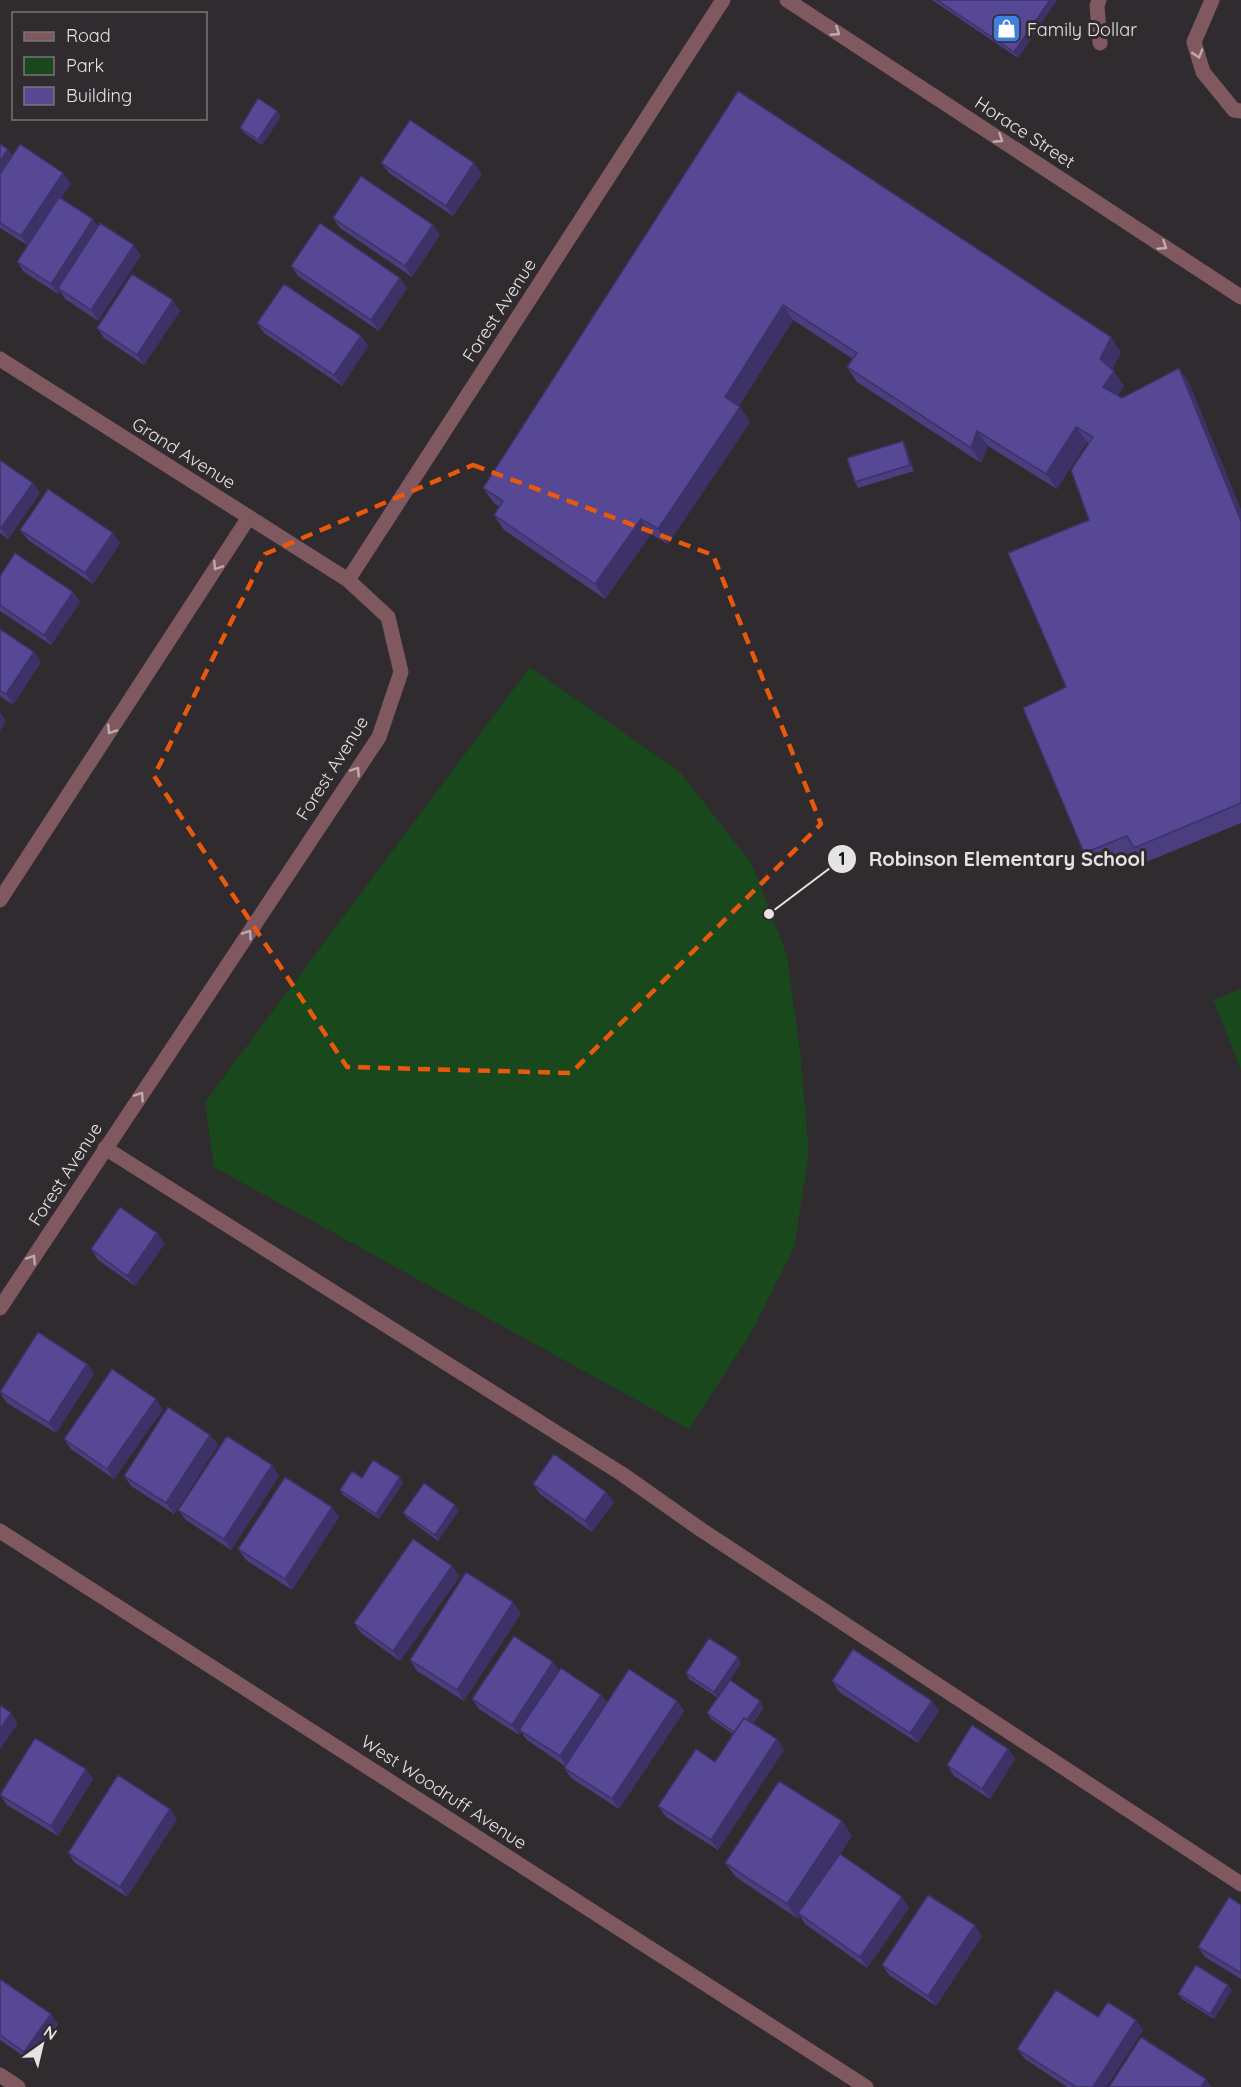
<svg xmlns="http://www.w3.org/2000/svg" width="1241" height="2087" viewBox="0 0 1241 2087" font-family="Quicksand,sans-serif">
<rect width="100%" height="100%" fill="#2f2b2e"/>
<path fill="#18481c" d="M 530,667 L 680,772 L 752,864 L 787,956 L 800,1051 L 809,1153 L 794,1248 L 751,1333 L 689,1429 L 214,1167 L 205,1102 Z
M 1241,989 L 1241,1070 L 1213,1000 Z"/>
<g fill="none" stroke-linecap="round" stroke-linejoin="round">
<path stroke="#805860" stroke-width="15" d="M 1099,0 L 1097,6 L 1100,43
M 1212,0 L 1194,42 L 1203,72 L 1234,110 L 1241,111
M 105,1148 L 622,1474 L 700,1529 L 1241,1884
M 0,2075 L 18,2087"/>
<path stroke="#805860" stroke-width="15" d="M 787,0 L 1241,297
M 0,359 L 348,580 L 388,617 L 401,672 L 379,737 L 0,1308
M 348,580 L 723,0
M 0,900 L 249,517
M 0,1531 L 866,2087"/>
</g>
<path fill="#4a3e7f" d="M 932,0 L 1057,0 L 1018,58 Z
M 738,91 L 1121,352 L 1112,370 L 1124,386 L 1118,395 L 1122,398 L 1189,383 L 1241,510 L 1241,823 L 1144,863 L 1136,851 L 1095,868 L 1084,853 L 1066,687 L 1089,520 L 1089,444 L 1087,442 L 1057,489 L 988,446 L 981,463 L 857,382 L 847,367 L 853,359 L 793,320 L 739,406 L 750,422 L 668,544 L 651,534 L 605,599 L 504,530 L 494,515 L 500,507 L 494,503 L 483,488 Z
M 277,111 L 281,117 L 262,145 L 244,133 L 240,128 Z
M 0,144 L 12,156 L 63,173 L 71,184 L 61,198 L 98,226 L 141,255 L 98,321 L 65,299 L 60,291 L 58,294 L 24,272 L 17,262 L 27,245 L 0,228 Z
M 381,163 L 474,163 L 482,174 L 453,216 L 389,173 Z
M 333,218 L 433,225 L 440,235 L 412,277 L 340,228 Z
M 291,266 L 400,278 L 407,288 L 379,331 L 298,276 Z
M 180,311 L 144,365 L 104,338 L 97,328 Z
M 257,323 L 361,336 L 368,346 L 342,386 L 264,333 Z
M 903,441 L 906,447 L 914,471 L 858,488 L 855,482 Z
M 0,460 L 33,483 L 40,493 L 8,539 L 0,533 Z
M 20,530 L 113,533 L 120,543 L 93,584 L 28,540 Z
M 0,576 L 73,592 L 80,602 L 51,645 L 0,611 Z
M 0,629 L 41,662 L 13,705 L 0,696 Z
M 165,1243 L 135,1286 L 98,1260 L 91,1249 Z
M 87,1364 L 94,1374 L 56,1433 L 7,1403 L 0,1393 Z
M 163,1409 L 114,1479 L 71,1449 L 64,1439 Z
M 210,1435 L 218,1445 L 174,1514 L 131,1486 L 124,1476 Z
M 279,1476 L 231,1550 L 186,1520 L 178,1510 Z
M 362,1478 L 403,1483 L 379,1519 L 343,1495 L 340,1490 Z
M 533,1484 L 606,1492 L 614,1502 L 592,1532 L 540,1494 Z
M 459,1510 L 438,1541 L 407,1518 L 403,1513 Z
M 339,1517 L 292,1590 L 246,1560 L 238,1549 Z
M 460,1576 L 400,1661 L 361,1633 L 354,1623 Z
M 521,1613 L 464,1701 L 417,1671 L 410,1660 Z
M 741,1663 L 718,1698 L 689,1679 L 686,1673 Z
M 559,1671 L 601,1695 L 607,1703 L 677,1701 L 684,1711 L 619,1809 L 571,1778 L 564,1768 L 565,1766 L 527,1740 L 521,1732 L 519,1735 L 479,1709 L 472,1699 Z
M 832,1681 L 932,1701 L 939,1711 L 918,1743 L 839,1692 Z
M 764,1707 L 753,1724 L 777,1739 L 784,1750 L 718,1850 L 666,1817 L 658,1806 L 715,1762 L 733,1734 L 711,1719 L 707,1713 Z
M 1008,1749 L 1015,1759 L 990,1799 L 954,1776 L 947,1765 Z
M 86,1769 L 93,1779 L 58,1836 L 7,1805 L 0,1795 Z
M 170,1809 L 177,1819 L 127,1897 L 75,1863 L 68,1853 Z
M 842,1821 L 852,1836 L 840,1854 L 902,1897 L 909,1908 L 867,1968 L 805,1924 L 800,1916 L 798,1919 L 736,1877 L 725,1863 Z
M 1241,1905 L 1241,1979 L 1205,1957 L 1198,1947 Z
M 982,1936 L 936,2006 L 889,1975 L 882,1965 Z
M 0,1979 L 51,2014 L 58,2024 L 32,2062 L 0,2040 Z
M 1232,1990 L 1214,2019 L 1182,1999 L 1178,1994 Z
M 1098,2017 L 1143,2030 L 1106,2087 L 1067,2087 L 1025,2059 L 1017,2049 Z"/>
<path fill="#3c3268" d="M 1050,0 L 1057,0 L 1018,58 L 1014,52 Z
M 277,111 L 281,117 L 262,145 L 258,140 Z
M 8,149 L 15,160 L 0,183 L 0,161 Z
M 474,163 L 482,174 L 453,216 L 446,206 Z
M 63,173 L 71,184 L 28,246 L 21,236 Z
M 93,219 L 100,229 L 58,288 L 60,291 L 58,294 L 51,284 Z
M 433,225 L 440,235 L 412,277 L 405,266 Z
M 134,245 L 141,255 L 98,321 L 91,310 Z
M 400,278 L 407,288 L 379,331 L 371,320 Z
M 173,300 L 180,311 L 144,365 L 137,355 Z
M 783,305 L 793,320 L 735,412 L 725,397 Z
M 361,336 L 368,346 L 342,386 L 334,375 Z
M 1111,337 L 1121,352 L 1110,374 L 1100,359 Z
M 1179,368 L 1189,383 L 1241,510 L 1241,521 Z
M 1114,371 L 1124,386 L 1114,402 L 1103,387 Z
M 740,407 L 750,422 L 668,544 L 658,529 Z
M 1076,427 L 1087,442 L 1057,489 L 1046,474 Z
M 977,431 L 988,446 L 981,463 L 971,448 Z
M 903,441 L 906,447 L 914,471 L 910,465 Z
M 33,483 L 40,493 L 8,539 L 1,528 Z
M 641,519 L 651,534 L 605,599 L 595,584 Z
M 113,533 L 120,543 L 93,584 L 85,573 Z
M 73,592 L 80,602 L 51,645 L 44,635 Z
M 34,652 L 41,662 L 13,705 L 6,694 Z
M 0,712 L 6,721 L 0,731 Z
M 157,1233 L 165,1243 L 135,1286 L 127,1276 Z
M 87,1364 L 94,1374 L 56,1433 L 49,1423 Z
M 156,1399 L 163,1409 L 114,1479 L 107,1469 Z
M 210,1435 L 218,1445 L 174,1514 L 166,1503 Z
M 272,1465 L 279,1476 L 231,1550 L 224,1539 Z
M 400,1477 L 403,1483 L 379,1519 L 376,1514 Z
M 606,1492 L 614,1502 L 592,1532 L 585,1521 Z
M 455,1505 L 459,1510 L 438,1541 L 435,1535 Z
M 332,1507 L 339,1517 L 292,1590 L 285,1579 Z
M 452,1566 L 460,1576 L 400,1661 L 393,1651 Z
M 513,1602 L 521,1613 L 464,1701 L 457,1690 Z
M 738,1657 L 741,1663 L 718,1698 L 714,1692 Z
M 553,1662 L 560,1672 L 519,1730 L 521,1732 L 519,1735 L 512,1725 Z
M 601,1695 L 608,1705 L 567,1767 L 560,1756 Z
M 677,1701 L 684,1711 L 619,1809 L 612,1799 Z
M 760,1701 L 764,1707 L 741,1740 L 737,1735 Z
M 932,1701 L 939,1711 L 918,1743 L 910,1733 Z
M 11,1713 L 18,1723 L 0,1750 L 0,1729 Z
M 777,1739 L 784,1750 L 718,1850 L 711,1840 Z
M 1008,1749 L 1015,1759 L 990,1799 L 982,1789 Z
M 86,1769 L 93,1779 L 58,1836 L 51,1826 Z
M 170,1809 L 177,1819 L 127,1897 L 120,1887 Z
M 842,1821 L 852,1836 L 800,1915 L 798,1913 L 800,1916 L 798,1919 L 787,1904 Z
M 902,1897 L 909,1908 L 867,1968 L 860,1957 Z
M 975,1925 L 982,1936 L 936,2006 L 928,1996 Z
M 1228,1985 L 1232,1990 L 1214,2019 L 1210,2014 Z
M 51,2014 L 58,2024 L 32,2062 L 24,2052 Z
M 1136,2020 L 1143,2030 L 1106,2087 L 1093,2087 Z
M 1206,2079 L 1212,2087 L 1201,2087 Z"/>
<path fill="#564894" stroke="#3c3268" stroke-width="1.5" d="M 937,0 L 1050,0 L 1014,52 Z
M 738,91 L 1111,337 L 1100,359 L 1114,371 L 1103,387 L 1122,398 L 1179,368 L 1241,521 L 1241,803 L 1134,848 L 1127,836 L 1084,853 L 1023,708 L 1066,687 L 1008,553 L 1089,520 L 1071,470 L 1093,437 L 1076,427 L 1046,474 L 977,431 L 971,448 L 847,367 L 857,353 L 783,305 L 725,397 L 740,407 L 658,529 L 641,519 L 595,584 L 494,515 L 503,501 L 483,488 Z
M 258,98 L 277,111 L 258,140 L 240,128 Z
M 410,120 L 474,163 L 446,206 L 381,163 Z
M 0,144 L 8,149 L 0,161 Z
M 20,144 L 63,173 L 21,236 L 0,223 L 0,174 Z
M 361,176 L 433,225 L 405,266 L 333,218 Z
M 59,197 L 93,219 L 51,284 L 17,262 Z
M 100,223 L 134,245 L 91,310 L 58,288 Z
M 320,223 L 400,278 L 371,320 L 291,266 Z
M 132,274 L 173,300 L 137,355 L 97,328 Z
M 284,284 L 361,336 L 334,375 L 257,323 Z
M 903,441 L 910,465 L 855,482 L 847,458 Z
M 0,460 L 33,483 L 1,528 L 0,528 Z
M 48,489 L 113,533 L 85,573 L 20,530 Z
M 15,553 L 73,592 L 44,635 L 0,605 L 0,576 Z
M 0,629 L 34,652 L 6,694 L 0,691 Z
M 120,1207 L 157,1233 L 127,1276 L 91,1249 Z
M 38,1332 L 87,1364 L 49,1423 L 0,1392 Z
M 112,1369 L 156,1399 L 107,1469 L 64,1439 Z
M 168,1407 L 210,1435 L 166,1503 L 124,1476 Z
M 227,1436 L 272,1465 L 224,1539 L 178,1510 Z
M 554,1454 L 606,1492 L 585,1521 L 533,1484 Z
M 373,1460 L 400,1477 L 376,1514 L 340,1490 L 352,1471 L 362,1478 Z
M 285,1477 L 332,1507 L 285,1579 L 238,1549 Z
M 424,1483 L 455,1505 L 435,1535 L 403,1513 Z
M 413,1539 L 452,1566 L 393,1651 L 354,1623 Z
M 466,1572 L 513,1602 L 457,1690 L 410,1660 Z
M 514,1636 L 553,1662 L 512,1725 L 472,1699 Z
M 709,1638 L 738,1657 L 714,1692 L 686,1673 Z
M 853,1649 L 932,1701 L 910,1733 L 832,1681 Z
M 561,1668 L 601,1695 L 560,1756 L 519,1730 Z
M 629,1669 L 677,1701 L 612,1799 L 564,1768 Z
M 730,1680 L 760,1701 L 747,1720 L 744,1718 L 734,1732 L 707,1713 Z
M 0,1705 L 11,1713 L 0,1729 Z
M 744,1718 L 777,1739 L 711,1840 L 658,1806 L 696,1749 L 715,1762 Z
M 972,1725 L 1008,1749 L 982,1789 L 947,1765 Z
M 35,1738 L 86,1769 L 51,1826 L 0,1795 Z
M 118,1775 L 170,1809 L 120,1887 L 68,1853 Z
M 779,1781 L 842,1821 L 787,1904 L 725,1863 Z
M 840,1854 L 902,1897 L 860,1957 L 798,1913 Z
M 928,1895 L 975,1925 L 928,1996 L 882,1965 Z
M 1229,1897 L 1241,1905 L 1241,1973 L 1198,1947 Z
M 1196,1965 L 1228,1985 L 1210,2014 L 1178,1994 Z
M 0,1979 L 51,2014 L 24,2052 L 0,2035 Z
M 1056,1990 L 1098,2017 L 1108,2002 L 1136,2020 L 1093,2087 L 1076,2087 L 1017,2049 Z
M 1141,2037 L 1206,2079 L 1201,2087 L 1109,2087 Z"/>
<defs><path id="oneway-chevron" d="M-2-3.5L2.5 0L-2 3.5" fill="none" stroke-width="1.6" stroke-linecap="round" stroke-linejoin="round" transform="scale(1.5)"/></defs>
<g stroke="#bdabb0">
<use href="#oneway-chevron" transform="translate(836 32) rotate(33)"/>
<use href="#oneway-chevron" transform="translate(1198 54) rotate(73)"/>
<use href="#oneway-chevron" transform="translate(999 139) rotate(33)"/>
<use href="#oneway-chevron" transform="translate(1163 246) rotate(33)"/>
<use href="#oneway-chevron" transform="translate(217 566) rotate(123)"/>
<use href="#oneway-chevron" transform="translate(111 730) rotate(123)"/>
<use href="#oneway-chevron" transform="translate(356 771) rotate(-56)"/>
<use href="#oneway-chevron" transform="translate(248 934) rotate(-56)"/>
<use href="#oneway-chevron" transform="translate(140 1096) rotate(-56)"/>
<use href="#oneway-chevron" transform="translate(32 1259) rotate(-57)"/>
</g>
<path fill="none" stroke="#e8590c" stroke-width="4.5" stroke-dasharray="12 8" stroke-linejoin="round" d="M 473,465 L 713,555 L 821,824 L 571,1073 L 347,1067 L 154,776 L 265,554 Z"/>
<defs>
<symbol id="shop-square" viewBox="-11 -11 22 22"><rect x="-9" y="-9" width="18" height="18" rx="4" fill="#3f7fe0" stroke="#2f2b2e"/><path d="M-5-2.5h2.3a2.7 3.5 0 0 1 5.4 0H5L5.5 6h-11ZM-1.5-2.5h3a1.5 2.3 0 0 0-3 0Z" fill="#fff"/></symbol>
</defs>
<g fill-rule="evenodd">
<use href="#shop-square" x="990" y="12" width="33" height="33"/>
</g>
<g text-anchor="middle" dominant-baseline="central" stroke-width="6" stroke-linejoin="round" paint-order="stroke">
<g font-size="18" fill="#e6e3e5" stroke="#2f2b2e" text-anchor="start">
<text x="1027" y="29">Family Dollar</text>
</g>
<g font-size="18" fill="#e6e3e5" stroke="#2f2b2e">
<text transform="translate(1025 132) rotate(33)">Horace Street</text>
<text transform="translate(499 310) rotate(-57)">Forest Avenue</text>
<text transform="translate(184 453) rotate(32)">Grand Avenue</text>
<text transform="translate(332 768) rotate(-58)">Forest Avenue</text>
<text transform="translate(65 1174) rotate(-57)">Forest Avenue</text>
<text transform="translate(444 1792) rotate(33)">West Woodruff Avenue</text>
</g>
</g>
<path fill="none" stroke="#e6e3e5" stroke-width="2" d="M769 914L842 859"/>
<g fill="#e6e3e5" stroke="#2f2b2e" stroke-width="2">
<circle cx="769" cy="914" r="6"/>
<circle cx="842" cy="859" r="15"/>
</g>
<g font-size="18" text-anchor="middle" font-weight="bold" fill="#111">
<text x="842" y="865">1</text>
</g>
<g font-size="20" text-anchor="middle" font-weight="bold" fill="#e6e3e5" stroke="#2f2b2e" stroke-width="6" stroke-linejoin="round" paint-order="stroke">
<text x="1007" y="866">Robinson Elementary School</text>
</g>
<rect x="12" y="12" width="195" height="108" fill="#2f2b2e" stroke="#787577" stroke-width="1.5"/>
<rect x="24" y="32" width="30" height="9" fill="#805860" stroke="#787577" stroke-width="1.5"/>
<text x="66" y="42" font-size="18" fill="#e6e3e5">Road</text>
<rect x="24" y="57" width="30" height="18" fill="#18481c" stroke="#787577" stroke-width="1.5"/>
<text x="66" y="72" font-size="18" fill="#e6e3e5">Park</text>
<rect x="24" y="87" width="30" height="18" fill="#564894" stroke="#787577" stroke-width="1.5"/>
<text x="66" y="102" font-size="18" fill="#e6e3e5">Building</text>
<g transform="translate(42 2045) rotate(34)" stroke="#2f2b2e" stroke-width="4.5" paint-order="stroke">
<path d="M0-4.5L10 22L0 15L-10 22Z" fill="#e6e3e5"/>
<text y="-9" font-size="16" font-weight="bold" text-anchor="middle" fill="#e6e3e5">N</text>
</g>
</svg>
